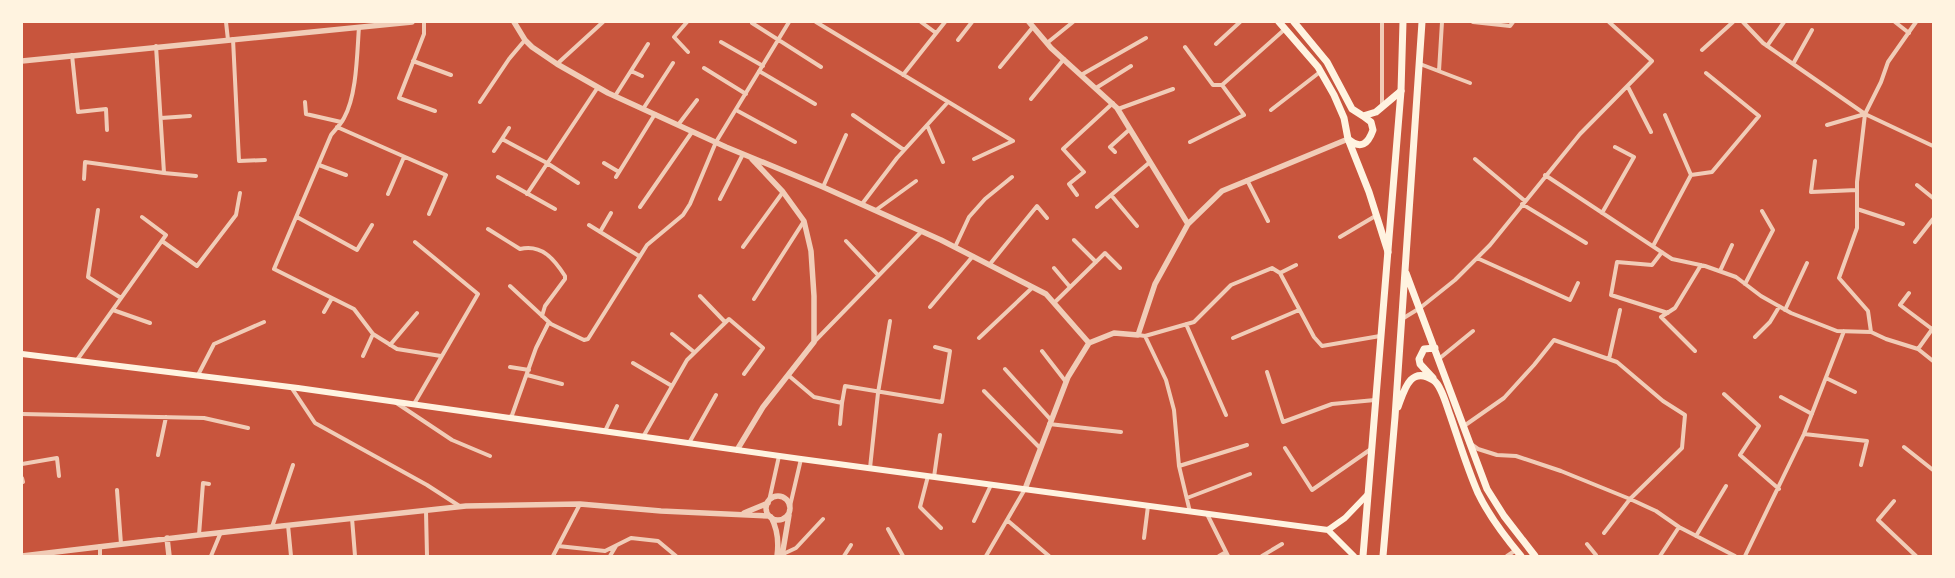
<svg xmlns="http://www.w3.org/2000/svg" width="1955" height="578" viewBox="0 0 1955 578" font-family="'Open Sans',sans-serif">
<rect width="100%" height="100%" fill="#c8553d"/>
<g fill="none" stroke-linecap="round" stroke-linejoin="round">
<path stroke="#f1ccb7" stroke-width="4" d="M 226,22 L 228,40
M 424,22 L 424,34 L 399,98 L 435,111
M 687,22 L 674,37 L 688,52
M 816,22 L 1013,141
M 921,22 L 936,33
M 1473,22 L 1510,26 L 1513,22
M 1743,22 L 1763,43 L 1865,114 L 1933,146
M 1895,22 L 1909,33
M 752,23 L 821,67
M 359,27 C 357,53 357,95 344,118 C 341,124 335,130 331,135 L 274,269 L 354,309 L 373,334 L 397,349 L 441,356
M 233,39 L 239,161 L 265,160
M 958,40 L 972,22
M 721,42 L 763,66
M 1047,43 L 1073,22
M 1216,44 L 1240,22
M 1767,46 L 1784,22
M 1185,47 L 1213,85 L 1222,85
M 1702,50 L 1733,22
M 72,55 L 78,112 L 106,109 L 107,130
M 413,61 L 451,75
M 557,64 L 603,22
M 1420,64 L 1470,83
M 1793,64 L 1812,30
M 1000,67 L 1033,27
M 704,68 L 746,94
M 631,71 L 642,76
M 759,71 L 815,104
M 1439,71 L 1442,22
M 903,75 L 945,22
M 1081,75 L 1146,38
M 1628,87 L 1651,132
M 1096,88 L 1131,66
M 615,96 L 648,44
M 1031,99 L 1064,59
M 305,102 L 306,114 L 341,122
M 480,102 L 509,59 L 525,40
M 1382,107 L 1382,22
M 643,109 L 673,63
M 1118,109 L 1173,89
M 736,110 L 795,142
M 1271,110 L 1320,72
M 853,115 L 904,150
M 1665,115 L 1691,175
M 161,118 L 190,116
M 678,125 L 697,100
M 927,125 L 943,162
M 1827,125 L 1865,114
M 337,127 L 446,175 L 429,214
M 509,128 L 502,139 L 547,163 L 578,183
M 1190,142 L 1244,115 L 1222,85 L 1285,29
M 494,151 L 502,139
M 1115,152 L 1110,147 L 1130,129
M 974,159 L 1013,141
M 1475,159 L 1525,201
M 1815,161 L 1811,192 L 1857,190
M 604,163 L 619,172
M 319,165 L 346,175
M 164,173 L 196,176
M 1545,175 L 1672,259 L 1705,266 L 1736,277 L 1761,296 L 1791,313 L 1837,331 L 1871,332 L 1886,339 L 1918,349 L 1933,361
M 498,177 L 555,209
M 616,177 L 655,114
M 84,179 L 85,162 L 164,173 L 156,46
M 1247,180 L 1268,221
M 1917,185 L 1933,198
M 823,187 L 846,135
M 388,194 L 404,157
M 527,194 L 598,87
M 1077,195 L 1069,184 L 1084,172 L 1063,149 L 1113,103
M 1111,195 L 1137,226
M 720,199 L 743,154
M 862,204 L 897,158 L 948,102
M 1522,204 L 1586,243
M 640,207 L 692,132
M 1097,207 L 1150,162
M 1857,209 L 1903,224
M 98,210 L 88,277 L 121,298
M 876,210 L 916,181
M 1602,213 L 1634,157 L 1615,147
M 297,217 L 357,250 L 372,225
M 589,225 L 639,256
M 488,229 L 520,249 C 542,244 554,259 565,276 L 565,279 L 545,306 L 542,316
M 600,232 L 611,213
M 1340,237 L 1377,215
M 1074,240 L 1096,262
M 162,241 L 197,266 L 236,215 L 240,193
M 846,241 L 878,275
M 1915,242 L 1933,219
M 1653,246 L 1691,175 L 1712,172 L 1759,116 L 1706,73
M 743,247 L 783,192
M 955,247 L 969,217 L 985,199 L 1012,177
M 1662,252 L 1652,265 L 1617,262 L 1611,295 L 1668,313
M 1477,258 L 1570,300 L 1578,283
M 990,264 L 1037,206 L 1047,218
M 1054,268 L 1070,287
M 1720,271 L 1732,245
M 1280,273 L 1296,265
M 1745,284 L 1773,230 L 1762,211
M 510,286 L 551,324 L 584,340 L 588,339 L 647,245 L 683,215 L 690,204 L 716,142 L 789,22
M 1909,293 L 1900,305 L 1932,329
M 700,296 L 725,322
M 754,299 L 804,221
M 1054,303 L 1105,253 L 1120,268
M 930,307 L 973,256
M 113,310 L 150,323
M 1785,310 L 1807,263
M 324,312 L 332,298
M 1402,319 L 1420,308 L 1455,280 L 1490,245 L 1580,134 L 1652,61 L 1609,22
M 1186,324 L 1226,415
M 1871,332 L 1868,311 L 1839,278 L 1857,228 L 1857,182 L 1865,114 L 1881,82 L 1888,62 L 1916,22
M 672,334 L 694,352
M 1138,335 L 1145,336 L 1194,322 L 1231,285 L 1272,268 L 1280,273 L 1314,337 L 1322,346 L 1380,336
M 1145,336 L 1166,380 L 1174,410 L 1179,466 L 1190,512
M 1755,337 L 1770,322 L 1779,307
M 979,338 L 1033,287
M 1233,338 L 1299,310
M 814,342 L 922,231
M 390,345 L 417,313
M 1918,349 L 1933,328
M 1042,351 L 1066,382
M 1695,351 L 1661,317 L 1675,308 L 1701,265
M 363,356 L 373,334
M 1440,358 L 1473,331
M 1609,359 L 1620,310
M 77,360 L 166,235 L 142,217
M 633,363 L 672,386
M 510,367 L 529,370
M 1005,369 L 1051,420
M 1267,372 L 1283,422 L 1332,404 L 1375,400
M 198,375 L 214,344 L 264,322
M 527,375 L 562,384
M 788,375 L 814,397 L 842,403 L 845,386 L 942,402 L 950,351 L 935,347
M 1826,378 L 1855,392
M 291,387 L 315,423 L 427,485 L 461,507
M 984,391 L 1040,448
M 1724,394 L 1759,426 L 1740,455 L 1779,489
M 1781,397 L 1812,414
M 395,402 L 452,440 L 490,456
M 414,404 L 478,294 L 415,242
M 22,414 L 204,418 L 248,428
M 511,418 L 536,348 L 549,322
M 840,424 L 842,403
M 1049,424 L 1121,432
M 1464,426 L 1504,398 L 1534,365 L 1554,340 L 1617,362 L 1663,401 L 1685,415 L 1682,448 L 1630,499 L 1604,533
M 605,431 L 617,406
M 1804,434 L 1867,441 L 1861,465
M 643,437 L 687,360 L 729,319 L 763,348 L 744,374
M 689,443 L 716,395
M 1471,444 L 1478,449 L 1497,455 L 1516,456 L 1561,471 L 1630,499 L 1656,511 L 1679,527 L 1735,556
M 1904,447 L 1933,470
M 1285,448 L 1312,490 L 1371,449
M 158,455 L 166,417
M 22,464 L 57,458 L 59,476
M 1179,466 L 1247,445
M 870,468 L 878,393 L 890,321
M 928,476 L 920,507 L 941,528
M 934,477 L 940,435
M 22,478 L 23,482
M 117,490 L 121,544
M 1187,498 L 1250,474
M 769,501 L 779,456
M 1894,501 L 1878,520 L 1916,556
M 790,506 L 801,459
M 426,511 L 427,556
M 1207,514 L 1228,556
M 352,518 L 355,556
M 1007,520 L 1049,556
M 974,521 L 991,485
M 288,525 L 291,556
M 272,527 L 293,465
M 888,529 L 903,556
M 199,535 L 203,483 L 209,484
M 1696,536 L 1726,486
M 1144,538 L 1148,506
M 1587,544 L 1596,555 L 1595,556
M 558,546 L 605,551 L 631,538 L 658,541 L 676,556
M 781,555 L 796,548 L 823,519
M 100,556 L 100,546
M 211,556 L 221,532
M 553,556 L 580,504
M 610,556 L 616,546
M 844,556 L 851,545
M 986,556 L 1025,489
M 1219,556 L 1226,552
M 1262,556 L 1282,544
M 1507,556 L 1516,550
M 1660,556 L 1679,527
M 1745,556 L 1804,434 L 1844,331"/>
<path stroke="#f1ccb7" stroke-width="5.5" d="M 514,22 L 525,40 L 532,47 L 557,64 L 608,93 L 726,147 L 823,187 L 941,240 L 1046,294 L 1089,343
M 1029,22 L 1051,48 L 1117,108 L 1188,224
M 22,61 L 412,22
M 737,450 L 763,407 L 814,342 L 814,296 L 811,251 L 804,221 L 783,192 L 752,159
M 1025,489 L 1068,377 L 1089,343 L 1114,333 L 1138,335 L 1155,284 L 1188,224 L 1222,191 L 1348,139
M766 508a12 12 0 1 1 24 0a12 12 0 1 1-24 0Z
M 744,513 L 768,503
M 771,517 C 778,530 779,542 777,556
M 167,538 L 169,556
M 22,556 L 199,535 L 466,506 L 580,504 L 661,511 L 769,516
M 782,556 L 789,515"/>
<path stroke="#fff3e0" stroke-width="6" d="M 22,354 L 298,388 L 801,459 L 1328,530
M 1328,530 L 1345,518 L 1368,494
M 1328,530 L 1354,556"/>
<path stroke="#fff3e0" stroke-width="7" d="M 1279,22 L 1318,67 L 1334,95 L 1344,118 L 1348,139 L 1369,192 L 1388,252
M 1294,22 L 1327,62 L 1352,109 L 1363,116 L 1376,112 L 1401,91
M 1348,139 C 1361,150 1368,144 1373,130 L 1371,122 L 1363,116"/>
<path stroke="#fff3e0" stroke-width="7" d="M 1406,273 L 1487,489 L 1504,516 L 1535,556
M 1433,378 L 1420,364 L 1419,359 L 1424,349 L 1435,348
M 1398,407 C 1404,391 1410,365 1433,380 C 1441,384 1447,407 1450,415 C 1459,441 1467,468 1478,493 C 1489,516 1505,537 1521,556
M 1363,556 L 1401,91 L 1403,22
M 1383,556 L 1395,417 L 1422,22"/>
</g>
<rect width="1955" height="578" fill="none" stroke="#fff3e0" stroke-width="46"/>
</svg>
